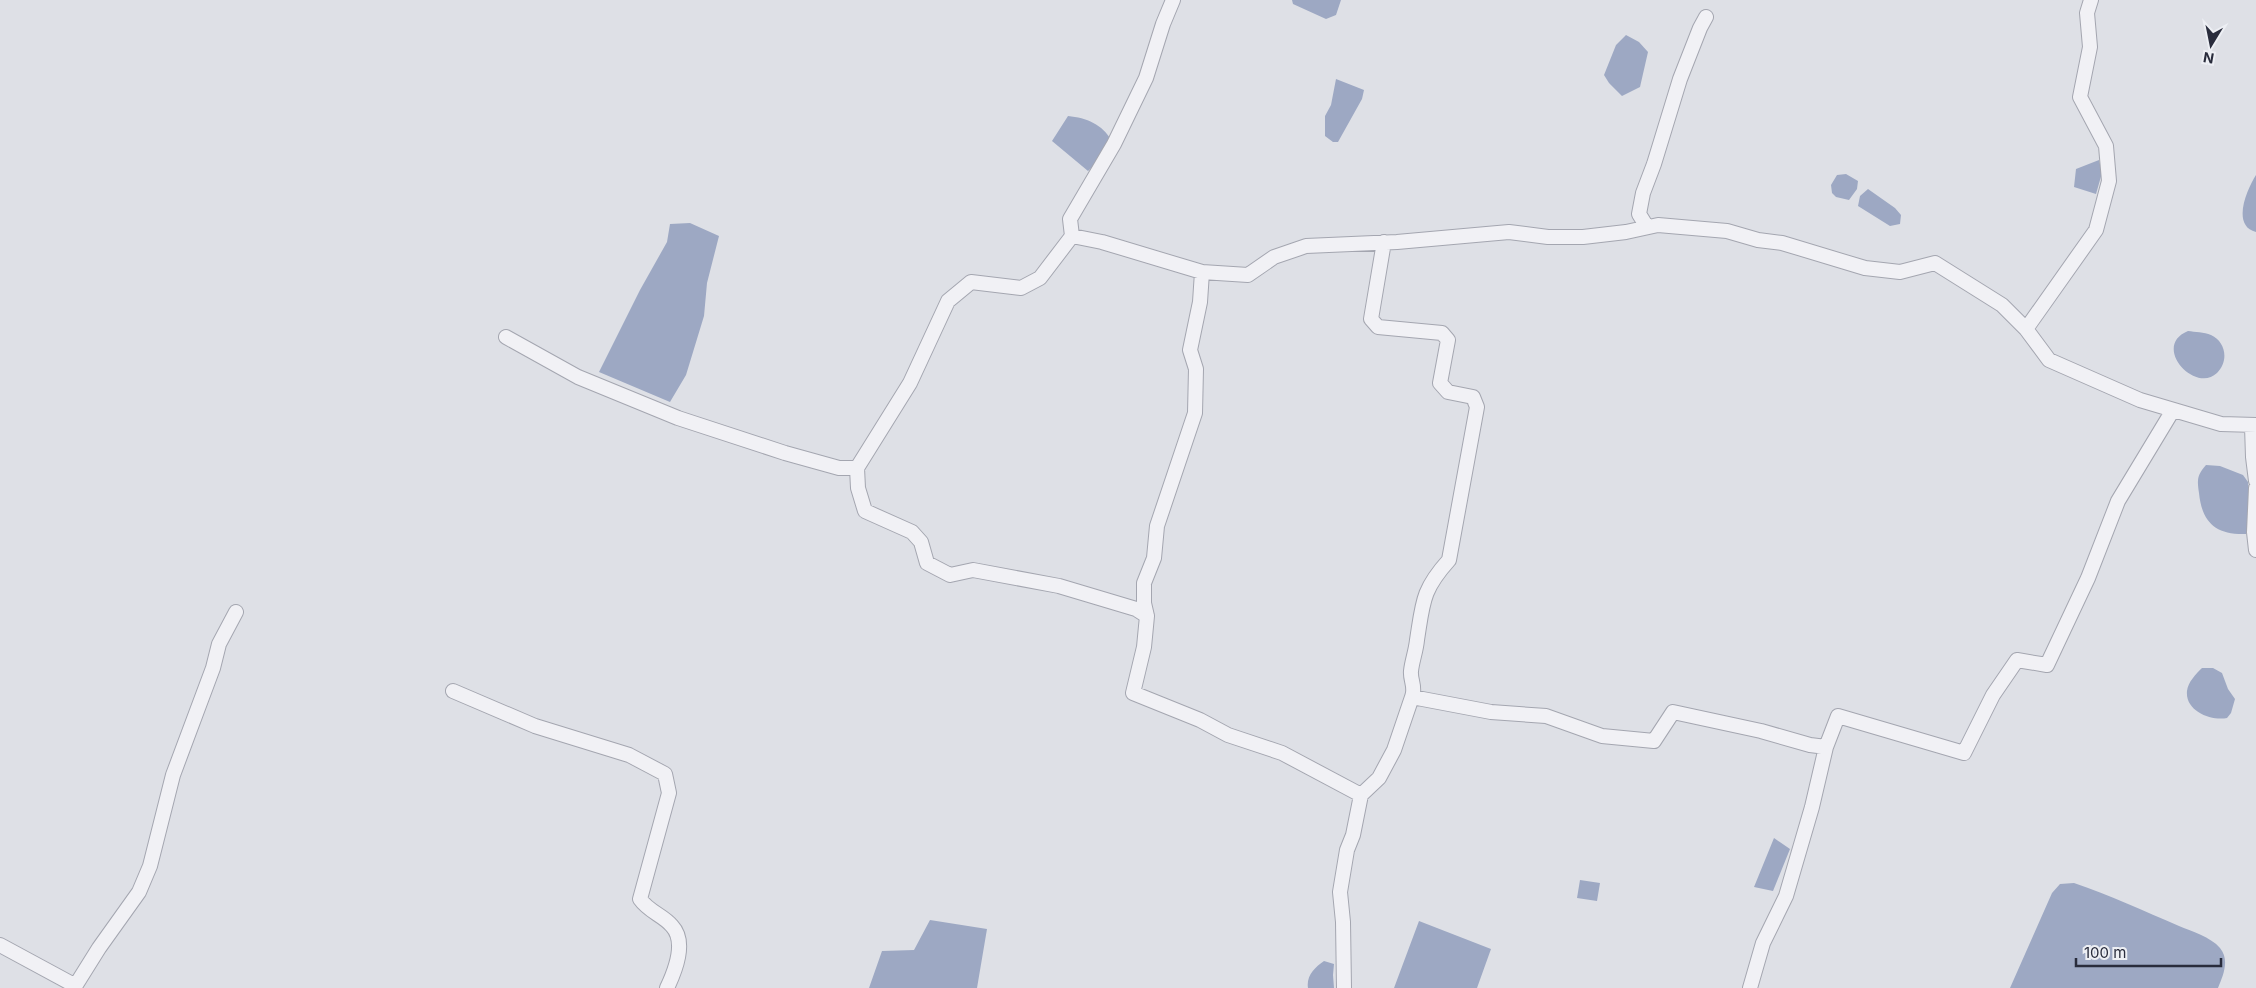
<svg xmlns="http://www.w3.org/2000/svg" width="2256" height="988" viewBox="0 0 2256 988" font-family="Inter,sans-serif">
<rect width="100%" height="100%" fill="#dee0e6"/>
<path fill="#9da8c3" d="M 1292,0 L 1341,0 L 1336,15 L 1326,19 L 1293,4 Z
M 1626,35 L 1639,42 L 1648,52 L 1640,87 L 1622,96 L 1609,83 L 1604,75 L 1616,45 Z
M 1336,79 L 1364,90 L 1362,99 L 1338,142 L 1333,142 L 1325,136 L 1325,116 L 1331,105 Z
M 1068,116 C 1087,118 1102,124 1112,141 L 1099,161 L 1088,171 L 1052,141 Z
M 2099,160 L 2102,173 L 2096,194 L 2074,187 L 2076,169 Z
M 1846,174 L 1858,181 L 1857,189 L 1849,200 L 1836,197 L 1832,193 L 1831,185 L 1837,175 Z
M 2256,175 L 2256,232 C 2231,226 2247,189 2256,175 Z
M 1868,189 L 1895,208 L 1901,215 L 1900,224 L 1890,226 L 1858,206 L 1860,196 Z
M 690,223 L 719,236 L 707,283 L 704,316 L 686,375 L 670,402 L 599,372 L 640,290 L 667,242 L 670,224 Z
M 2188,331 C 2195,332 2204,332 2211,335 C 2226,342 2229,361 2217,373 C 2195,394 2151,346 2188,331 Z
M 2206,465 L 2220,466 L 2243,475 L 2248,482 L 2251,524 L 2246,534 C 2215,535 2202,522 2199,493 C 2197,480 2197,475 2206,465 Z
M 2202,668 L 2213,668 L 2222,673 L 2228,689 L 2235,699 L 2231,713 L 2227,718 C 2211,721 2185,711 2187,691 C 2188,682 2196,674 2202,668 Z
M 1774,838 L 1790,849 L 1773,891 L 1754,887 Z
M 1580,880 L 1600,883 L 1597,901 L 1577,898 Z
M 2074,883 C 2110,895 2144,911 2179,926 C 2191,931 2211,937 2220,948 C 2230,960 2223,976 2218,988 L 2010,988 L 2052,893 L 2060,884 Z
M 930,920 L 987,929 L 977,988 L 869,988 L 882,951 L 914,950 Z
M 1419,921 L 1491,949 L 1477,988 L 1394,988 Z
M 1324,961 L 1334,964 L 1333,975 L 1334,988 L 1308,988 C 1306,976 1315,967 1324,961 Z"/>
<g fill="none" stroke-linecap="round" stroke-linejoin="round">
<defs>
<path id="minor" d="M 2091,0 L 2087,13 L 2090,47 L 2080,97 L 2106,146 L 2109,181 L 2096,230 L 2026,329 L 2049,360 L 2140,400 L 2221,424 L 2256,425
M 1647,227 L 1639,214 L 1643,193 L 1654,164 L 1680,79 L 1700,28 L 1706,17
M 1072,236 L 1070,219 L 1114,144 L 1146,78 L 1163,24 L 1173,0
M 1384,242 L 1371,319 L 1378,327 L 1442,333 L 1448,340 L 1440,383 L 1448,392 L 1473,397 L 1477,407 L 1449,560 C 1422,590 1423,602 1417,640 C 1416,651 1412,661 1411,671 C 1410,680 1416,687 1412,697
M 506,337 L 578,377 L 678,418 L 785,453 L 839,468 L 857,468 L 910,383 L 948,301 L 971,282 L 1021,288 L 1040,278 L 1072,236 L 1102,242 L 1202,272 L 1248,275 L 1274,257 L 1306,246 L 1397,242 L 1509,232 L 1548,237 L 1583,237 L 1626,232 L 1658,225 L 1727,231 L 1758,240 L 1782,243 L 1865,268 L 1900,272 L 1935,263 L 2002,305 L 2026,329
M 2252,426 L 2253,457 L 2256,481
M 857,468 L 858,488 L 865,511 L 912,532 L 921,542 L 927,563 L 950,575 L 973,570 L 1059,586 L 1136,609 L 1147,616 L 1144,647 L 1133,693 L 1200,720 L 1228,735 L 1282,753 L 1361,795
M 2256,488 L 2254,532 L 2256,550
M 1147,616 L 1144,603 L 1144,583 L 1154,558 L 1157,526 L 1195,413 L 1196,369 L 1190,350 L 1200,302 L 1202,272
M 453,691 L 535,726 L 629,755 L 665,774 L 669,793 L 640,899 C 649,912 663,915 672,926 C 687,942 675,971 667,988
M 0,945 L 74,985
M 74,988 L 99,948 L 139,892 L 150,866 L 173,775 L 213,668 L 219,644 L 236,612
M 1344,988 L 1343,922 L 1340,892 L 1347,850 L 1353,835 L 1361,795 L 1379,778 L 1394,750 L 1412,697 L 1491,712 L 1546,716 L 1602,736 L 1654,741 L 1673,712 L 1761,731 L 1810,745 L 1826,747
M 1750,988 L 1763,943 L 1786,896 L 1812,807 L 1826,747 L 1838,716 L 1964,753 L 1993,695 L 2017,660 L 2047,665 L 2088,578 L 2118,501 L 2173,410"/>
</defs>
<use href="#minor" stroke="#a4a6b0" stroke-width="16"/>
<use href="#minor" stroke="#f1f1f5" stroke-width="14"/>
</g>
<g transform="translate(2211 45) rotate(190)" stroke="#edeff4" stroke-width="4" paint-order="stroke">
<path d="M0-4L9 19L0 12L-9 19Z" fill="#292c3c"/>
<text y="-8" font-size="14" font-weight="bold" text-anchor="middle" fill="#292c3c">N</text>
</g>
<path d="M2076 958v8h145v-8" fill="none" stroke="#292c3c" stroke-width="2.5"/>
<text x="2084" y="958" font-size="15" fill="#292c3c" stroke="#edeff4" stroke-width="4" paint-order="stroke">100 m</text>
</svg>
